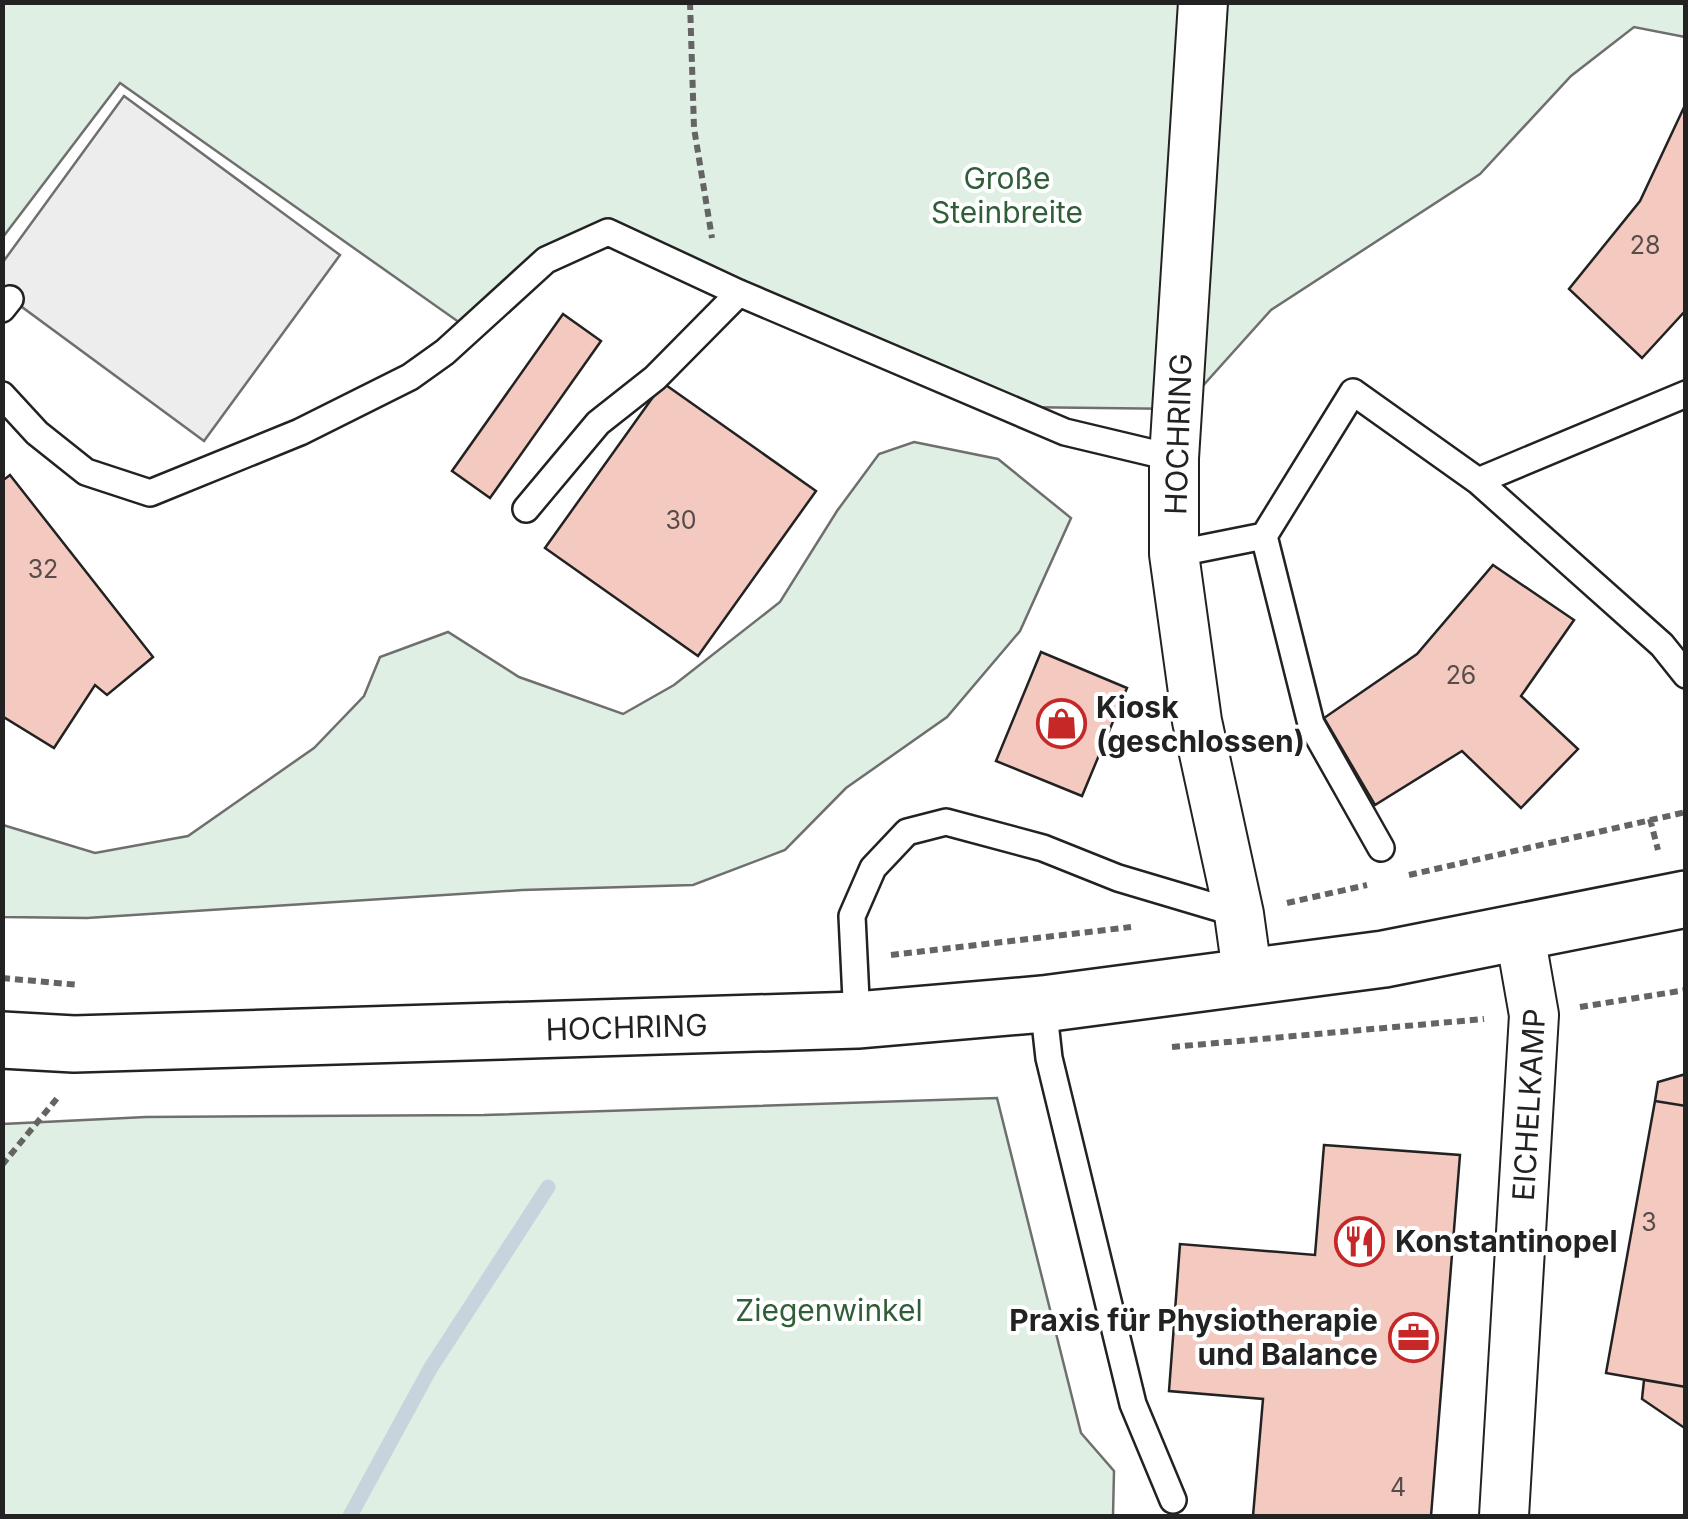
<svg xmlns="http://www.w3.org/2000/svg" width="1688" height="1519" viewBox="0 0 1688 1519" font-family="Inter,sans-serif">
<rect width="100%" height="100%" fill="#fff"/>
<path fill="#e0efe3" stroke="#6f6f6f" stroke-width="2.5" d="M 3,3 L 1685,3 L 1685,37 L 1634,27 L 1571,76 L 1480,174 L 1271,310 L 1182,409 L 1008,407 L 609,231 L 546,258 L 470,330 L 120,83 L 3,237 Z
M 914,442 L 998,459 L 1071,518 L 1020,631 L 947,717 L 846,788 L 785,850 L 693,885 L 522,890 L 87,918 L 3,917 L 3,825 L 95,853 L 188,836 L 314,748 L 364,696 L 380,657 L 448,632 L 519,677 L 623,714 L 674,685 L 780,602 L 837,511 L 879,454 Z
M 997,1098 L 1081,1433 L 1114,1471 L 1113,1516 L 3,1516 L 3,1124 L 146,1117 L 484,1115 Z"/>
<path fill="#ededed" stroke="#6f6f6f" stroke-width="2.5" d="M 124,96 L 340,255 L 204,441 L 3,293 L 3,262 Z"/>
<g fill="none" stroke-linecap="round" stroke-linejoin="round">
<path stroke="#c7d3dd" stroke-width="15" d="M 350,1516 L 430,1369 L 548,1187"/>
</g>
<path fill="#f3c9c0" stroke="#222" stroke-width="2.5" d="M 1686,103 L 1686,310 L 1642,358 L 1569,289 L 1640,201 Z
M 563,314 L 601,341 L 490,498 L 452,471 Z
M 663,383 L 816,491 L 698,656 L 545,548 Z
M 10,475 L 153,657 L 107,695 L 95,685 L 54,748 L 2,716 L 2,481 Z
M 1493,565 L 1574,620 L 1521,696 L 1578,749 L 1521,808 L 1462,751 L 1375,805 L 1324,718 L 1417,654 Z
M 1041,652 L 1127,688 L 1082,796 L 996,761 Z
M 1686,1074 L 1686,1106 L 1655,1101 L 1658,1082 Z
M 1655,1101 L 1686,1106 L 1686,1387 L 1606,1373 Z
M 1324,1145 L 1460,1155 L 1431,1516 L 1253,1516 L 1263,1399 L 1169,1391 L 1180,1244 L 1315,1255 Z
M 1644,1380 L 1686,1387 L 1686,1429 L 1642,1399 Z"/>
<g fill="none" stroke-linecap="round" stroke-linejoin="round">
<defs>
<path id="lane" d="M 2,309 L 10,299
M 2,395 L 37,433 L 86,472 L 150,493 L 300,432 L 410,377 L 445,352 L 546,260 L 608,232 L 739,293 L 1065,432 L 1174,458
M 1478,481 L 1686,394
M 526,509 L 598,423 L 655,378 L 739,293
M 1264,536 L 1353,392 L 1478,481 L 1662,645 L 1686,675
M 1174,554 L 1264,536 L 1311,724 L 1381,848
M 1043,1004 L 1049,1058 L 1133,1404 L 1173,1500
M 857,1020 L 852,916 L 873,868 L 907,832 L 946,822 L 1043,848 L 1118,878 L 1239,914"/>
<g id="street">
<path d="M 1203,2 L 1174,458 L 1174,554 L 1197,721 L 1239,914 L 1248,979"/>
<path id="s1" d="M 1504,1516 L 1534,1015 L 1520,935"/>
</g>
<g id="secondary">
<path id="s2" d="M 2,1040 L 74,1044 L 857,1020 L 1043,1004 L 1384,959 L 1686,899"/>
</g>
</defs>
<use href="#lane" stroke="#222" stroke-width="30"/>
<use href="#street" stroke="#222" stroke-width="52"/>
<use href="#secondary" stroke="#222" stroke-width="60"/>
<path stroke="#646464" stroke-width="6" stroke-dasharray="8 5" stroke-linecap="butt" d="M 690,2 L 694,128 L 712,238
M 1650,819 L 1658,850
M 1409,875 L 1686,812
M 1287,903 L 1367,885
M 891,955 L 1131,927
M 2,978 L 79,985
M 1580,1007 L 1686,990
M 1172,1047 L 1484,1019
M 2,1165 L 59,1096"/>
<use href="#lane" stroke="#fff" stroke-width="25"/>
<use href="#street" stroke="#fff" stroke-width="48"/>
<use href="#secondary" stroke="#fff" stroke-width="55"/>
</g>
<defs>
<symbol id="shop-ring" viewBox="-11 -11 22 22"><circle r="9.5" fill="#fff" stroke="#c62828" stroke-width="1.5"/><path d="M-5-2.5h2.3a2.7 3.5 0 0 1 5.4 0H5L5.5 6h-11ZM-1.5-2.5h3a1.5 2.3 0 0 0-3 0Z" fill="#c62828"/></symbol>
<symbol id="restaurant-ring" viewBox="-11 -11 22 22"><circle r="9.5" fill="#fff" stroke="#c62828" stroke-width="1.5"/><path d="M-5-6h1v4h1v-4h1v4h1v-4h1v5L-1.5 .5V6h-2V.5L-5-1ZM5-6V6H3V1.5H1.5Q1.5-4 5-6Z" fill="#c62828"/></symbol>
<symbol id="office-ring" viewBox="-11 -11 22 22"><circle r="9.5" fill="#fff" stroke="#c62828" stroke-width="1.5"/><path d="M-6-3h4V-5.5h4V-3h4V5H-6ZM-1-4.5V-3h2v-1.5ZM-6 0V1H6V0Z" fill="#c62828"/></symbol>
</defs>
<g fill-rule="evenodd">
<use href="#shop-ring" x="1034" y="696" width="55" height="55"/>
<use href="#restaurant-ring" x="1332" y="1214" width="55" height="55"/>
<use href="#office-ring" x="1386" y="1310" width="55" height="55"/>
</g>
<g text-anchor="middle" dominant-baseline="central" stroke-width="8" stroke-linejoin="round" paint-order="stroke">
<g font-size="25" fill="#564c4a">
<text x="1645" y="245">28</text>
<text x="681" y="520">30</text>
<text x="43" y="569">32</text>
<text x="1461" y="675">26</text>
<text x="1649" y="1222">3</text>
<text x="1398" y="1487">4</text>
</g>
<g font-size="30" fill="#2f5e38" stroke="#fff">
<text x="1007" y="178">Große<tspan x="1007" dy="34">Steinbreite</tspan></text>
<text x="829" y="1310">Ziegenwinkel</text>
</g>
<g font-size="30" fill="#222" stroke="#fff">
<text transform="translate(1178 434) rotate(-88)">HOCHRING</text>
<text stroke="none"><textPath href="#s2" startOffset="625">HOCHRING</textPath></text>
<text stroke="none"><textPath href="#s1" startOffset="412">EICHELKAMP</textPath></text>
</g>
<g font-size="30" font-weight="bold" fill="#222" stroke="#fff" text-anchor="start">
<text x="1096" y="707">Kiosk<tspan x="1096" dy="34">(geschlossen)</tspan></text>
<text x="1395" y="1241">Konstantinopel</text>
<text x="1378" y="1320" text-anchor="end">Praxis für Physiotherapie<tspan x="1378" dy="34">und Balance</tspan></text>
</g>
</g>
<rect width="1688" height="1519" fill="none" stroke="#222222" stroke-width="10"/>
</svg>
